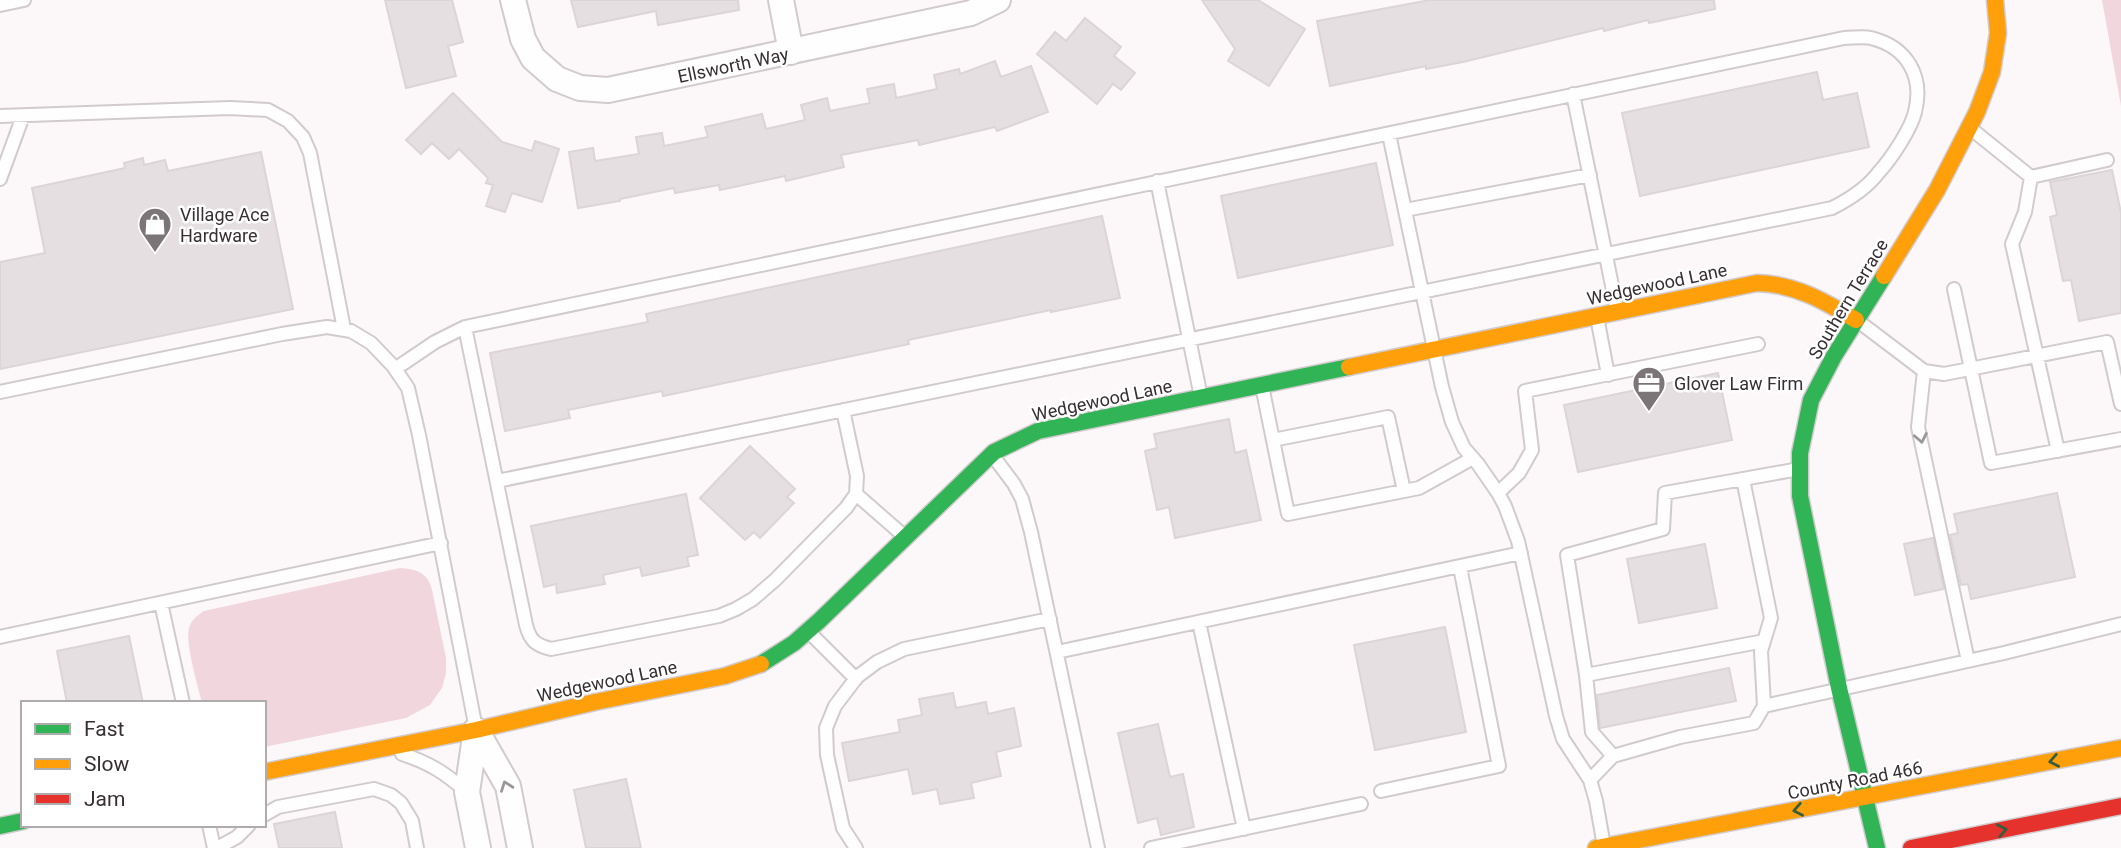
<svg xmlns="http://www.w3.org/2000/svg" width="2121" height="848" viewBox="0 0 2121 848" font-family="Roboto,sans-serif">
<rect width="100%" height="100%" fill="#fcf7f9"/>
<path fill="#f2d6de" d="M 2102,0 L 2121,0 L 2121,106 Z
M 400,568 C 417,569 428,573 432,590 L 446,658 L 446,673 L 442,688 L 430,705 L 406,718 L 264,747 L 264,703 L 202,703 C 198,686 185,644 189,628 C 191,620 198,615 204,611 Z"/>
<path fill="#e5dfe1" stroke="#dcd5d7" stroke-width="2" d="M 385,0 L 452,0 L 463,42 L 448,46 L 456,76 L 406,88 Z
M 571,0 L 738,0 L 739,10 L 658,25 L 656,11 L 578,27 Z
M 1202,0 L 1258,0 L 1305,29 L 1269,86 L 1228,61 L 1235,49 Z
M 1430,0 L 1714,0 L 1715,9 L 1649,23 L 1648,20 L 1604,31 L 1603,28 L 1463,62 L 1426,69 L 1426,66 L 1330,86 L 1317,21 Z
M 1085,18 L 1121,47 L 1114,56 L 1135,73 L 1121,90 L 1113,84 L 1097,104 L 1037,54 L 1055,32 L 1066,41 Z
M 995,61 L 1001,77 L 1031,66 L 1048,112 L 997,131 L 995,127 L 919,145 L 918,140 L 841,155 L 844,167 L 786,181 L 785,176 L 720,190 L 719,185 L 675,193 L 674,188 L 620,199 L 620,201 L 578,208 L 569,152 L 593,148 L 595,161 L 639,154 L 636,137 L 662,133 L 664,146 L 708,137 L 705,127 L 762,114 L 766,129 L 805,120 L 801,105 L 827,98 L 830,111 L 870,103 L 867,89 L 894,84 L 896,98 L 937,89 L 934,75 L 959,69 L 960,74 Z
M 1817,72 L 1823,100 L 1857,93 L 1869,147 L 1640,196 L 1622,113 Z
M 453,93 L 502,142 L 532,151 L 535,141 L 559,149 L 542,202 L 512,193 L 505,212 L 486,206 L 493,185 L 486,183 L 488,178 L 459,149 L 449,159 L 432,143 L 421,154 L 406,140 Z
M 261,152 L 293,309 L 0,369 L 0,262 L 45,253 L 32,188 L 125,168 L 124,163 L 143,158 L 144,165 L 165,160 L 168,171 Z
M 1376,163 L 1393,245 L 1238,278 L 1221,196 Z
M 2112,170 L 2121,213 L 2121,313 L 2079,321 L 2071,280 L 2063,281 L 2050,217 L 2057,215 L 2050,182 Z
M 1102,216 L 1120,298 L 1051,312 L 1051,310 L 908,340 L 909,344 L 663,396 L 662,391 L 568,410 L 570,418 L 505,431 L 490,353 L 648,322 L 646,314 Z
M 1718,373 L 1732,440 L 1578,472 L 1564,405 Z
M 1229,419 L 1235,453 L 1246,450 L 1261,520 L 1175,538 L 1169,507 L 1157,510 L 1145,451 L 1157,448 L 1154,434 Z
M 750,446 L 795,489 L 787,497 L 794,503 L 760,538 L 754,532 L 745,540 L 700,498 Z
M 2057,493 L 2075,577 L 1971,599 L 1968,584 L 1961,585 L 1950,535 L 1958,533 L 1954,514 Z
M 686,494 L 698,555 L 687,557 L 689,566 L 642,576 L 640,567 L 603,575 L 605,584 L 557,593 L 556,584 L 544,587 L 531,526 Z
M 1933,538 L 1944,589 L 1915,595 L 1904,544 Z
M 1705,544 L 1717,608 L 1639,623 L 1627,559 Z
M 1445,627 L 1466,732 L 1375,750 L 1354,645 Z
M 129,636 L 143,703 L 67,703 L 57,651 Z
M 1729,668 L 1736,701 L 1600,728 L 1597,695 Z
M 953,693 L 956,708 L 986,702 L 988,714 L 1014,708 L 1021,746 L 996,752 L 1001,776 L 971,783 L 974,798 L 940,804 L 937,789 L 913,794 L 908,769 L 849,781 L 842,743 L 900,732 L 898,720 L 922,715 L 919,699 Z
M 1158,724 L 1170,777 L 1183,774 L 1194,827 L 1161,835 L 1157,818 L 1138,823 L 1118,733 Z
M 626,779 L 641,848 L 586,848 L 574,790 Z
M 335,812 L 342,848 L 279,848 L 274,824 Z"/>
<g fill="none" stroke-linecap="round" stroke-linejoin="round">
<defs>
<path id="lane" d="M 0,5 L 24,0
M 1573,94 L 1617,310
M 0,116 L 230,108 L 268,110 L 288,121 L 303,137 L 310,153 L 344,329
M 1970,128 L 2031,177 L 2025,212 L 2012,244 L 2058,451
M 1389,134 L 1442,387 L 1452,422 L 1464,448 L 1478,464 L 1498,493 L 1505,506 L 1518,541 L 1556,716 L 1563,739 L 1590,780 L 1596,801 L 1604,846
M 2031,177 L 2107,160
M 0,179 L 23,116
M 1157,181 L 1201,397
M 1405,210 L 1590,175
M 1954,289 L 1991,463 L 2121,439
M 1597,317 L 1608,375
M 1858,321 L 1924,371 L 1944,374 L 2107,342 L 2121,404
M 465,327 L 526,625 C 530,640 535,645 551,649 L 719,616 L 736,609 L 753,599 L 775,580 L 846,508 L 856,494 L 857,476 L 843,410
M 395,369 L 435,342 L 465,327 L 1844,38 C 1853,38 1862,36 1871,38 C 1907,47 1924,76 1915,112 C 1911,129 1891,159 1879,172 C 1867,188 1850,199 1832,208 L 497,481
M 1924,371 L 1918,427 L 1968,661
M 1262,386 L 1288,514 L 1419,488 L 1473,458
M 0,392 L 282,334 L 327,327 L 351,331 L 371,343 L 393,366 L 408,388 L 419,435 L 476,729
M 1273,440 L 1388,417 L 1404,491
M 993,456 L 1014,484 L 1022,499 L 1031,532 L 1098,848
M 1743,479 L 1771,618 L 1761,651 L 1764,706
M 1498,493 L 1519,473 L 1532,450 L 1525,391 L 1758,344
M 856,494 L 904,536
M 161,603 L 183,703
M 1199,622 L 1244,829
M 808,631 L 856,679
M 0,637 L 441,543
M 1057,652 L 1521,553
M 1586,675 L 1764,641
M 402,754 C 430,763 445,773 467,792
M 1613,756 L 1592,732 L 1586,675 L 1567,555 L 1663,529 L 1665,493 L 1799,469
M 1590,780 L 1613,756 L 1680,737 L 1754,723 L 1764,706 L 2004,653 L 2121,624
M 1381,791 L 1499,766 L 1460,567
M 264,815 L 278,807 L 374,789 L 391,795 L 401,803 L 412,821 L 417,848
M 209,825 L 214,848
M 217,848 L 237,837 L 249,825
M 856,848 L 843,828 L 827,755 L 826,728 L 835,706 L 857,677 L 877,662 L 904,649 L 1050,619
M 1151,848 L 1361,804"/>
<path id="street" d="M 513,0 L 523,39 L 533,58 L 557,79 L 580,88 L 608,90 L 971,13 L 998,0
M 781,0 L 791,52
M 476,730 L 508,786 L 520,848
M 476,730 L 467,792 L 478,848"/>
<path id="fast" d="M 761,664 L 794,643 L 819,621 L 994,452 L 1038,431 L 1349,367
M 0,826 L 23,821
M 1877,848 L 1839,688 L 1800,496 L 1800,453 L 1811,400 L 1834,356 L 1884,276"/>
<path id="slow" d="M 1884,276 L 1937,190 L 1977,112 L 1992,72 L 1998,33 L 1995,0
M 1349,367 L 1757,283 C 1795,284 1824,301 1856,320
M 264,772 L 476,730 L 595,702 L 725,676 L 761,664
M 1596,848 L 2121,748"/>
<path id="jam" d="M 1911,848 L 2121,806"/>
</defs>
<use href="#lane" stroke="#d1cbcd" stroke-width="16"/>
<use href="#street" stroke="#d1cbcd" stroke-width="28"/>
<use href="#fast" stroke="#d1cbcd" stroke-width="19"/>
<use href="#slow" stroke="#d1cbcd" stroke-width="19"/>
<use href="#jam" stroke="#d1cbcd" stroke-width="19"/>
<use href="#lane" stroke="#fffefe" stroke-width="12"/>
<use href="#street" stroke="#fffefe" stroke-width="24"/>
<use href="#fast" stroke="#30b455" stroke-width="16"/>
<use href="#slow" stroke="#ff9f0a" stroke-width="16"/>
<use href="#jam" stroke="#e5322d" stroke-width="16"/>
</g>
<defs><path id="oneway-chevron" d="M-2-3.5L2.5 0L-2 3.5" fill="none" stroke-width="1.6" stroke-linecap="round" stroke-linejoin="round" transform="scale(1.75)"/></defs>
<g stroke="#9b9698">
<use href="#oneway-chevron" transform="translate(1921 438) rotate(79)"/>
<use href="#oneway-chevron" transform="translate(506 786) rotate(-110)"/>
</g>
<g stroke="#355e3e">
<use href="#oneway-chevron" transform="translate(2054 761) rotate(169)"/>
<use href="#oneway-chevron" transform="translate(1798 810) rotate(169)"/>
<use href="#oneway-chevron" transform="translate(2002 830) rotate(-11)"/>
</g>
<defs>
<symbol id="shop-pin" viewBox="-11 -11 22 30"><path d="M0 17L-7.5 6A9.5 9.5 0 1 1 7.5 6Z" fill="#7c7577" stroke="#fff"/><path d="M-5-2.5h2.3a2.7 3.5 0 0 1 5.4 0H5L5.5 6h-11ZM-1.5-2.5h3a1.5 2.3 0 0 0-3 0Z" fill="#fff"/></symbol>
<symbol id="office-pin" viewBox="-11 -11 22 30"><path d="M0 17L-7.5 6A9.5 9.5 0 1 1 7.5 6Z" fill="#7c7577" stroke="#fff"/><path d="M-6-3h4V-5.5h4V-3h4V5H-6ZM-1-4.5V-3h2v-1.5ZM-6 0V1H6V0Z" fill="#fff"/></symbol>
</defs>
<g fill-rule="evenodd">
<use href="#shop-pin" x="136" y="205" width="38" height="52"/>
<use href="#office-pin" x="1630" y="364" width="38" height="52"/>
</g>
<g text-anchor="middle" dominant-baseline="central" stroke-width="5" stroke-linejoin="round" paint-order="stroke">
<g font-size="18" fill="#372f31" stroke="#fff">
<text transform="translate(733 65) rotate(-12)">Ellsworth Way</text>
<text transform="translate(1657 284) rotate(-12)">Wedgewood Lane</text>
<text transform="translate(1848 299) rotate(-59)">Southern Terrace</text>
<text transform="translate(1102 400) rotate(-12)">Wedgewood Lane</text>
<text transform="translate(607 681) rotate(-12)">Wedgewood Lane</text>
<text transform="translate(1855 780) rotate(-11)">County Road 466</text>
</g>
<g font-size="18" fill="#372f31" stroke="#fff" text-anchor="start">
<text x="180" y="214">Village Ace<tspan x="180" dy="21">Hardware</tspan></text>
<text x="1674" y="383">Glover Law Firm</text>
</g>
</g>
<rect x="21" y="701" width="245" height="126" fill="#ffffff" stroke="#afacad" stroke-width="2"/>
<rect x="35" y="724" width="35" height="10" fill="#30b455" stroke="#afacad" stroke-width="2"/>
<text x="84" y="736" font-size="21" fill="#372f31">Fast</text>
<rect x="35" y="759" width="35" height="10" fill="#ff9f0a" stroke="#afacad" stroke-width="2"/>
<text x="84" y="771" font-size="21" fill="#372f31">Slow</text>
<rect x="35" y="794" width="35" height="10" fill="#e5322d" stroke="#afacad" stroke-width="2"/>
<text x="84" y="806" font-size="21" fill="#372f31">Jam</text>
</svg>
